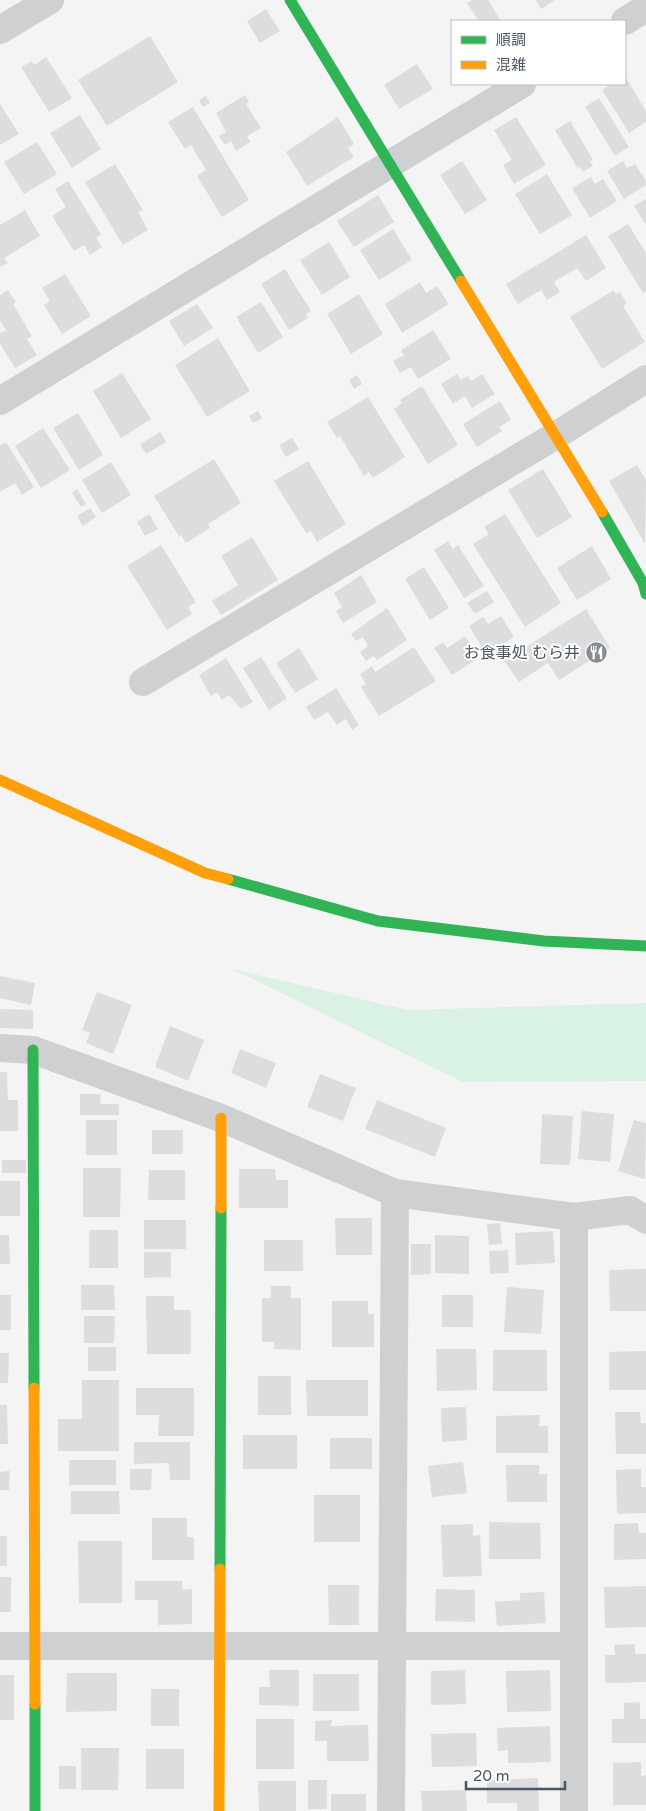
<svg xmlns="http://www.w3.org/2000/svg" width="646" height="1811" viewBox="0 0 646 1811" font-family="'Varela Round','Noto Sans JP',sans-serif">
<rect width="100%" height="100%" fill="#f4f4f4"/>
<path fill="#d9f2e3" d="M 232,969 L 408,1010 L 646,1003 L 646,1081 L 463,1082 Z"/>
<path fill="#ddddde" d="M 472,0 L 488,0 L 501,21 L 479,21 L 467,3 Z
M 536,0 L 555,0 L 541,9 Z
M 266,9 L 280,31 L 260,43 L 247,21 Z
M 150,36 L 178,82 L 107,126 L 78,80 Z
M 46,57 L 72,98 L 49,112 L 21,67 L 32,61 L 34,65 Z
M 417,64 L 433,89 L 399,109 L 384,85 Z
M 625,76 L 646,111 L 646,122 L 629,133 L 602,90 L 612,84 L 625,84 Z
M 245,95 L 249,102 L 246,104 L 261,128 L 247,136 L 250,142 L 236,151 L 231,141 L 225,145 L 219,136 L 226,132 L 216,113 Z
M 206,96 L 210,103 L 203,107 L 199,100 Z
M 599,98 L 629,147 L 615,156 L 585,107 Z
M 0,104 L 19,134 L 0,145 Z
M 193,107 L 249,200 L 222,217 L 197,176 L 206,170 L 191,145 L 185,149 L 168,122 Z
M 80,115 L 101,149 L 72,168 L 50,133 Z
M 338,117 L 354,144 L 348,148 L 354,157 L 307,186 L 286,152 Z
M 516,117 L 546,165 L 514,184 L 503,165 L 512,160 L 494,130 Z
M 570,121 L 593,160 L 590,161 L 593,166 L 583,172 L 580,167 L 578,169 L 555,130 Z
M 37,142 L 57,174 L 24,194 L 4,162 Z
M 462,161 L 487,200 L 465,214 L 440,175 Z
M 623,161 L 627,168 L 635,164 L 646,181 L 646,185 L 624,199 L 607,171 Z
M 115,164 L 143,210 L 138,212 L 148,230 L 123,245 L 85,182 Z
M 547,174 L 572,215 L 540,234 L 515,194 Z
M 591,177 L 595,184 L 603,179 L 617,201 L 590,218 L 572,188 Z
M 68,181 L 101,234 L 96,238 L 102,247 L 90,255 L 84,245 L 74,251 L 52,216 L 66,207 L 55,189 Z
M 378,195 L 394,222 L 354,247 L 337,221 Z
M 646,199 L 646,225 L 634,206 Z
M 25,210 L 40,236 L 4,258 L 8,263 L 0,267 L 0,225 Z
M 628,224 L 646,253 L 646,291 L 643,293 L 608,236 Z
M 393,229 L 412,260 L 379,280 L 360,250 Z
M 586,235 L 606,268 L 586,281 L 577,268 L 554,282 L 560,292 L 547,300 L 541,290 L 518,304 L 506,284 Z
M 329,242 L 350,277 L 322,295 L 300,260 Z
M 285,269 L 311,311 L 306,314 L 308,318 L 289,330 L 261,284 Z
M 65,274 L 91,316 L 62,334 L 44,305 L 50,301 L 42,288 Z
M 420,282 L 426,293 L 437,286 L 449,304 L 402,333 L 385,304 Z
M 8,290 L 16,302 L 13,304 L 32,336 L 27,339 L 37,355 L 15,368 L 0,344 L 0,333 L 6,330 L 0,321 L 0,295 Z
M 614,290 L 616,294 L 620,292 L 627,304 L 623,306 L 645,342 L 602,369 L 570,317 Z
M 359,294 L 383,334 L 351,354 L 327,314 Z
M 261,302 L 283,337 L 258,353 L 236,317 Z
M 197,304 L 213,328 L 184,346 L 169,321 Z
M 433,330 L 451,359 L 418,379 L 411,367 L 400,373 L 393,361 L 404,355 L 401,350 Z
M 218,338 L 250,391 L 207,417 L 175,365 Z
M 122,373 L 151,419 L 121,438 L 93,391 Z
M 457,374 L 461,380 L 468,376 L 471,381 L 482,374 L 495,394 L 472,408 L 465,396 L 453,404 L 441,384 Z
M 357,375 L 362,384 L 354,389 L 349,380 Z
M 422,386 L 458,445 L 428,464 L 394,409 L 402,403 L 400,400 Z
M 368,397 L 405,457 L 373,478 L 369,472 L 364,476 L 340,436 L 337,438 L 327,422 Z
M 500,401 L 511,420 L 499,427 L 502,431 L 477,447 L 463,424 Z
M 258,411 L 262,418 L 253,423 L 249,416 Z
M 78,413 L 103,455 L 79,470 L 53,428 Z
M 43,428 L 70,470 L 41,488 L 15,446 Z
M 160,432 L 166,442 L 146,454 L 140,444 Z
M 292,438 L 299,449 L 286,457 L 279,445 Z
M 6,442 L 34,487 L 22,495 L 15,483 L 0,492 L 0,446 Z
M 214,459 L 241,503 L 208,524 L 210,528 L 186,543 L 181,535 L 179,536 L 154,496 Z
M 308,461 L 346,524 L 317,542 L 311,531 L 306,533 L 274,481 Z
M 111,462 L 131,495 L 102,513 L 82,480 Z
M 637,465 L 646,480 L 645,544 L 609,481 Z
M 543,469 L 572,517 L 537,538 L 508,490 Z
M 77,489 L 86,504 L 81,507 L 72,493 Z
M 90,508 L 96,517 L 83,526 L 77,516 Z
M 149,514 L 158,529 L 145,536 L 137,522 Z
M 505,514 L 561,603 L 525,627 L 473,544 L 489,534 L 484,527 Z
M 252,537 L 278,580 L 221,615 L 212,601 L 238,585 L 221,556 Z
M 448,541 L 453,549 L 458,545 L 484,586 L 464,598 L 434,550 Z
M 161,545 L 196,602 L 188,607 L 192,614 L 167,630 L 127,566 Z
M 592,546 L 611,579 L 577,600 L 557,568 Z
M 424,567 L 449,608 L 430,620 L 405,579 Z
M 361,575 L 377,602 L 343,623 L 336,611 L 342,607 L 334,593 Z
M 487,591 L 494,602 L 475,614 L 467,603 Z
M 387,608 L 407,640 L 377,660 L 374,656 L 366,661 L 360,652 L 368,646 L 363,637 L 356,641 L 351,634 Z
M 586,609 L 610,648 L 559,680 L 548,663 L 519,682 L 504,661 Z
M 501,616 L 514,637 L 486,654 L 469,626 L 483,617 L 488,624 Z
M 465,636 L 479,658 L 452,675 L 434,648 L 443,642 L 447,648 Z
M 414,647 L 436,681 L 379,716 L 361,687 L 366,684 L 360,674 L 372,666 L 375,672 Z
M 299,648 L 318,679 L 295,693 L 276,663 Z
M 261,657 L 287,698 L 269,710 L 243,668 Z
M 226,658 L 253,702 L 241,709 L 229,695 L 222,700 L 217,692 L 211,696 L 199,675 Z
M 336,688 L 359,725 L 352,730 L 346,719 L 337,725 L 328,712 L 314,720 L 306,707 Z
M 0,976 L 35,983 L 31,1005 L 0,998 Z
M 97,992 L 132,1005 L 113,1054 L 86,1043 L 90,1033 L 82,1030 Z
M 0,1009 L 33,1010 L 33,1029 L 0,1028 Z
M 170,1026 L 204,1040 L 188,1081 L 155,1067 Z
M 240,1049 L 276,1063 L 266,1088 L 231,1073 Z
M 0,1072 L 7,1072 L 8,1100 L 18,1100 L 18,1131 L 0,1131 Z
M 320,1074 L 356,1088 L 343,1121 L 307,1107 Z
M 80,1094 L 101,1094 L 100,1104 L 119,1104 L 119,1115 L 80,1115 Z
M 377,1100 L 446,1128 L 435,1157 L 365,1129 Z
M 582,1111 L 614,1114 L 610,1162 L 578,1159 Z
M 542,1114 L 573,1116 L 570,1165 L 540,1164 Z
M 86,1120 L 117,1120 L 117,1155 L 86,1155 Z
M 634,1120 L 646,1123 L 645,1179 L 618,1171 Z
M 152,1130 L 183,1130 L 183,1154 L 152,1154 Z
M 2,1160 L 26,1160 L 26,1173 L 2,1173 Z
M 83,1168 L 121,1168 L 120,1217 L 83,1217 Z
M 239,1169 L 275,1169 L 276,1180 L 288,1180 L 288,1208 L 239,1208 Z
M 149,1170 L 185,1170 L 185,1200 L 148,1200 Z
M 0,1181 L 20,1181 L 20,1216 L 0,1216 Z
M 335,1218 L 372,1218 L 372,1255 L 336,1255 Z
M 144,1220 L 186,1220 L 186,1249 L 144,1249 Z
M 500,1223 L 502,1244 L 489,1245 L 487,1224 Z
M 89,1230 L 118,1230 L 118,1268 L 89,1268 Z
M 553,1231 L 555,1263 L 516,1265 L 515,1233 Z
M 0,1235 L 9,1235 L 10,1264 L 0,1264 Z
M 435,1235 L 469,1236 L 469,1274 L 435,1273 Z
M 264,1240 L 303,1240 L 303,1271 L 264,1271 Z
M 411,1244 L 431,1244 L 431,1274 L 411,1275 Z
M 508,1250 L 509,1273 L 490,1274 L 489,1251 Z
M 144,1252 L 171,1252 L 171,1277 L 144,1278 Z
M 646,1269 L 646,1311 L 610,1311 L 609,1270 Z
M 81,1285 L 114,1285 L 115,1310 L 81,1310 Z
M 271,1286 L 291,1286 L 291,1298 L 301,1298 L 301,1350 L 274,1349 L 274,1342 L 262,1342 L 262,1298 L 271,1298 Z
M 507,1287 L 544,1290 L 541,1334 L 504,1332 Z
M 0,1295 L 11,1295 L 11,1330 L 0,1330 Z
M 442,1295 L 473,1295 L 473,1327 L 442,1327 Z
M 146,1296 L 174,1296 L 174,1310 L 191,1310 L 191,1354 L 147,1354 Z
M 332,1301 L 368,1301 L 368,1314 L 374,1314 L 374,1347 L 332,1347 Z
M 84,1316 L 115,1316 L 114,1343 L 84,1343 Z
M 88,1347 L 116,1347 L 116,1371 L 88,1371 Z
M 436,1349 L 476,1349 L 477,1390 L 437,1391 Z
M 493,1350 L 547,1350 L 547,1391 L 493,1391 Z
M 646,1351 L 646,1390 L 609,1390 L 609,1352 Z
M 0,1353 L 9,1353 L 8,1383 L 0,1383 Z
M 258,1376 L 291,1376 L 291,1415 L 258,1415 Z
M 82,1380 L 119,1380 L 119,1451 L 58,1451 L 58,1419 L 82,1419 Z
M 306,1380 L 368,1380 L 368,1416 L 307,1416 Z
M 136,1388 L 194,1388 L 194,1436 L 158,1436 L 159,1415 L 136,1415 Z
M 0,1405 L 7,1405 L 8,1444 L 0,1444 Z
M 466,1407 L 467,1440 L 442,1442 L 441,1408 Z
M 615,1412 L 640,1412 L 641,1423 L 646,1423 L 646,1454 L 616,1454 Z
M 540,1415 L 539,1426 L 548,1426 L 548,1453 L 496,1453 L 496,1416 Z
M 243,1435 L 297,1435 L 297,1469 L 243,1469 Z
M 330,1438 L 372,1438 L 372,1469 L 330,1469 Z
M 134,1442 L 190,1442 L 190,1480 L 170,1480 L 169,1463 L 134,1464 Z
M 69,1460 L 116,1460 L 116,1485 L 69,1485 Z
M 463,1462 L 467,1493 L 432,1497 L 428,1466 Z
M 506,1465 L 539,1465 L 539,1474 L 547,1474 L 547,1502 L 507,1502 Z
M 130,1469 L 152,1469 L 151,1490 L 130,1490 Z
M 641,1469 L 641,1487 L 646,1487 L 646,1513 L 617,1514 L 616,1470 Z
M 10,1471 L 9,1490 L 0,1490 L 0,1472 Z
M 71,1491 L 119,1491 L 120,1514 L 71,1514 Z
M 314,1495 L 360,1495 L 360,1542 L 314,1542 Z
M 152,1518 L 187,1518 L 187,1537 L 194,1537 L 194,1560 L 152,1560 Z
M 489,1522 L 540,1523 L 541,1559 L 489,1559 Z
M 638,1523 L 639,1533 L 646,1533 L 646,1559 L 614,1560 L 614,1524 Z
M 473,1524 L 473,1536 L 480,1535 L 482,1576 L 443,1577 L 441,1525 Z
M 0,1536 L 7,1536 L 7,1566 L 0,1566 Z
M 78,1541 L 122,1541 L 122,1603 L 79,1603 Z
M 0,1577 L 11,1577 L 11,1612 L 0,1612 Z
M 135,1581 L 182,1581 L 183,1590 L 192,1589 L 192,1624 L 158,1625 L 158,1600 L 135,1600 Z
M 328,1585 L 359,1585 L 359,1625 L 329,1625 Z
M 646,1586 L 646,1627 L 605,1628 L 604,1587 Z
M 436,1589 L 475,1590 L 475,1622 L 435,1621 Z
M 544,1592 L 546,1623 L 497,1626 L 495,1602 L 520,1600 L 520,1593 Z
M 635,1644 L 635,1654 L 646,1654 L 646,1682 L 605,1683 L 605,1655 L 615,1655 L 614,1645 Z
M 269,1670 L 299,1670 L 299,1706 L 259,1705 L 259,1687 L 270,1687 Z
M 465,1670 L 466,1704 L 431,1705 L 431,1671 Z
M 550,1670 L 551,1711 L 507,1712 L 506,1671 Z
M 67,1673 L 117,1673 L 117,1711 L 66,1712 Z
M 313,1674 L 359,1674 L 359,1711 L 313,1711 Z
M 0,1675 L 14,1675 L 14,1720 L 0,1720 Z
M 151,1689 L 179,1689 L 179,1726 L 151,1726 Z
M 640,1702 L 640,1719 L 646,1719 L 646,1743 L 612,1743 L 612,1719 L 624,1719 L 624,1703 Z
M 256,1719 L 294,1719 L 294,1769 L 256,1769 Z
M 332,1720 L 331,1726 L 368,1725 L 369,1761 L 327,1761 L 327,1741 L 315,1741 L 315,1721 Z
M 550,1726 L 551,1762 L 508,1763 L 508,1750 L 498,1751 L 497,1728 Z
M 476,1733 L 477,1766 L 432,1767 L 431,1734 Z
M 81,1748 L 119,1748 L 118,1790 L 81,1790 Z
M 146,1749 L 184,1749 L 184,1789 L 146,1789 Z
M 641,1762 L 641,1776 L 646,1775 L 646,1805 L 613,1805 L 613,1763 Z
M 59,1766 L 76,1766 L 76,1789 L 59,1789 Z
M 538,1778 L 539,1811 L 517,1811 L 517,1803 L 487,1803 L 487,1780 Z
M 308,1780 L 327,1780 L 327,1809 L 308,1809 Z
M 258,1781 L 296,1781 L 296,1811 L 259,1811 Z
M 466,1790 L 467,1811 L 422,1811 L 421,1791 Z
M 331,1794 L 366,1794 L 366,1811 L 331,1811 Z"/>
<g fill="none" stroke-linecap="round" stroke-linejoin="round">
<path stroke="#ced0d2" stroke-width="28" d="M 625,21 L 646,8
M 0,30 L 50,0
M 0,401 L 522,84
M 143,682 L 555,436 L 646,379
M 0,1048 L 33,1050 L 221,1118 L 395,1193 L 574,1217 L 630,1210 L 646,1220
M 0,1646 L 574,1646
M 391,1811 L 395,1193
M 574,1811 L 574,1217"/>
<path stroke="#30b455" stroke-width="11" d="M 290,0 L 461,281
M 602,512 L 643,583 L 646,594
M 228,879 L 378,921 L 544,941 L 646,946
M 33,1050 L 34,1388
M 220,1569 L 221,1208
M 35,1704 L 35,1811"/>
<path stroke="#ff9f0a" stroke-width="11" d="M 461,281 L 602,512
M 0,780 L 205,873 L 228,879
M 221,1208 L 221,1118
M 34,1388 L 35,1704
M 219,1811 L 220,1569"/>
</g>
<defs>
<symbol id="restaurant-disc" viewBox="-11 -11 22 22"><circle r="9.5" fill="#868d94" stroke="#fff"/><path d="M-5-6h1v4h1v-4h1v4h1v-4h1v5L-1.5 .5V6h-2V.5L-5-1ZM5-6V6H3V1.5H1.5Q1.5-4 5-6Z" fill="#fff"/></symbol>
</defs>
<g fill-rule="evenodd">
<use href="#restaurant-disc" x="584" y="640" width="25" height="25"/>
</g>
<g text-anchor="middle" dominant-baseline="central" stroke-width="4" stroke-linejoin="round" paint-order="stroke">
<g font-size="16" fill="#4a5661" stroke="#fff" text-anchor="end">
<text x="580" y="653">お食事処 むら井</text>
</g>
</g>
<rect x="451" y="20" width="175" height="65" fill="#ffffff" stroke="#b7bbc0"/>
<rect x="461" y="36" width="25" height="8" fill="#30b455" stroke="#b7bbc0"/>
<text x="496" y="45" font-size="15" fill="#4a5661">順調</text>
<rect x="461" y="61" width="25" height="8" fill="#ff9f0a" stroke="#b7bbc0"/>
<text x="496" y="70" font-size="15" fill="#4a5661">混雑</text>
<path d="M466 1781v8h99v-8" fill="none" stroke="#4a5661" stroke-width="2.5"/>
<text x="473" y="1781" font-size="15" fill="#4a5661" stroke="#ffffff" stroke-width="4" paint-order="stroke">20 m</text>
</svg>
